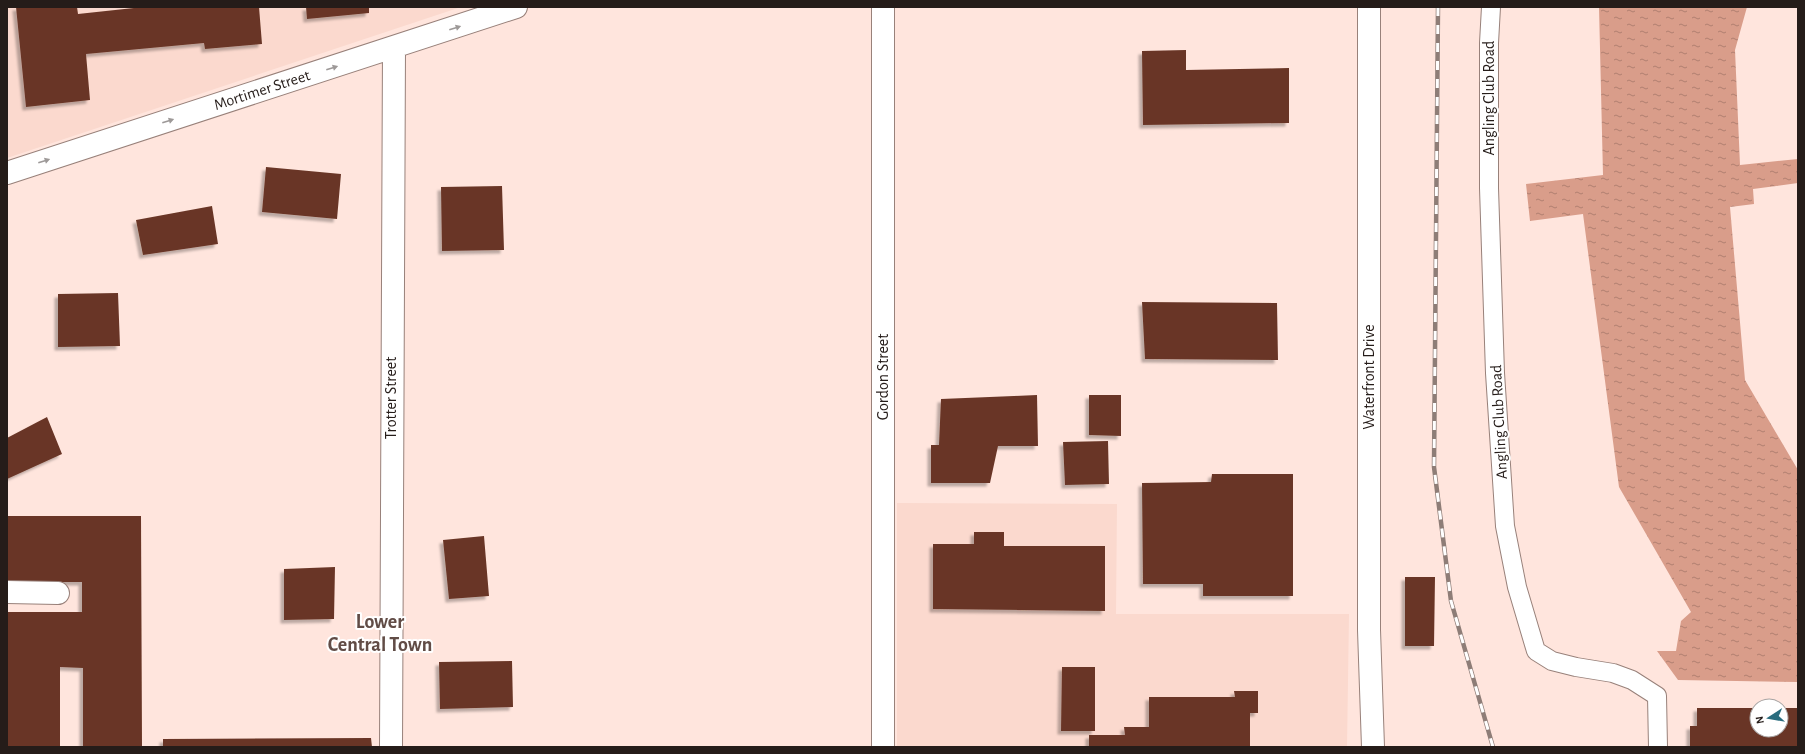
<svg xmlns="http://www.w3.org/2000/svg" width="1805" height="754" viewBox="0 0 1805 754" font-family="'Alegreya Sans',sans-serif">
<defs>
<pattern id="water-ripples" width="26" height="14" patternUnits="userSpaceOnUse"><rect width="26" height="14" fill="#d99d8a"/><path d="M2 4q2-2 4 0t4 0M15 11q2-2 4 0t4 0" fill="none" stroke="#b07f70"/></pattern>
<filter id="shadow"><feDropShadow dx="-3.5" dy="3.5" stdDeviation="1" flood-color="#0004"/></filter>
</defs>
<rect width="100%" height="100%" fill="#ffe5dd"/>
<path fill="#fbd9ce" d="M 7,7 L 461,7 L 7,158 Z
M 897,503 L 1117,504 L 1116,614 L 1349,614 L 1347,747 L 897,747 Z"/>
<path fill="url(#water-ripples)" d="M 1599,7 L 1747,7 L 1735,50 L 1740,165 L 1798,159 L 1798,183 L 1753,189 L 1754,204 L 1730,207 L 1745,380 L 1798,470 L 1798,682 L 1678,680 L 1657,651 L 1676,651 L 1681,621 L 1691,612 L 1619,487 L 1583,214 L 1530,221 L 1526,184 L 1603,175 Z"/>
<path fill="#693626" filter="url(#shadow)" d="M 16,7 L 77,7 L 78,14 L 143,7 L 259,7 L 262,44 L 205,49 L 204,43 L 86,54 L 90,100 L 26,107 Z
M 306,7 L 369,7 L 369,13 L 307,19 Z
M 1186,50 L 1186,70 L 1289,68 L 1289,123 L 1143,125 L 1142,51 Z
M 266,167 L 341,174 L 337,219 L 262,212 Z
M 502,186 L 504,250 L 442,251 L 441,187 Z
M 212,206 L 218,244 L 143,255 L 136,220 Z
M 118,293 L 120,346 L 58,347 L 58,294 Z
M 1142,302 L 1277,303 L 1278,360 L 1145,359 Z
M 1037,395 L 1038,446 L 998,446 L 990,483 L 931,483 L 931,445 L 939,445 L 941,399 Z
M 1089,395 L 1121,395 L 1121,436 L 1089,435 Z
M 47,417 L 62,454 L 7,479 L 7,438 Z
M 1108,441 L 1109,484 L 1065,485 L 1063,442 Z
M 1212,474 L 1293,474 L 1293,596 L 1203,596 L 1203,584 L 1143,584 L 1142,483 L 1211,482 Z
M 7,516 L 141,516 L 142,747 L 83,747 L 83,668 L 60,667 L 60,747 L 7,747 L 7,612 L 82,612 L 82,582 L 7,582 Z
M 974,532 L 1004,532 L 1004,546 L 1105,546 L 1105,611 L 933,609 L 933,544 L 974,544 Z
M 484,536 L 489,596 L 449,599 L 443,540 Z
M 335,567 L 334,619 L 284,620 L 284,569 Z
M 1405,577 L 1435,577 L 1434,646 L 1405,646 Z
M 512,661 L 513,707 L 440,709 L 439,662 Z
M 1062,667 L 1095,667 L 1095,731 L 1061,731 Z
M 1234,691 L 1258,691 L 1258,713 L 1250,713 L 1250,747 L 1089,747 L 1089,735 L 1125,735 L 1124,727 L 1149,727 L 1149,697 L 1235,697 Z
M 1697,708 L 1757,708 L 1757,730 L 1781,730 L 1781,708 L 1798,708 L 1798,747 L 1690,747 L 1690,726 L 1697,726 Z
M 371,738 L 372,747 L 163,747 L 163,739 Z"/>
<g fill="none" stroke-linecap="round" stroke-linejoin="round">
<defs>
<path id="service" d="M 1491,7 L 1489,43 L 1489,188 L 1495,373 L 1505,526 L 1517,587 L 1536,651 L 1552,661 L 1576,667 L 1613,673 L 1632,680 L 1657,696 L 1658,747"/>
<path id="minor" d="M 7,173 L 516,7
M 7,592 L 58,593
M 391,747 L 394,48
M 883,747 L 883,7"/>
<path id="tertiary" d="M 1369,7 L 1369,630 L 1373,747"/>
</defs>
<use href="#service" stroke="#98817a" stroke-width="20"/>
<use href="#minor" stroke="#98817a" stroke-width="24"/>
<use href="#tertiary" stroke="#98817a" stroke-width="24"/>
<use href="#service" stroke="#fff" stroke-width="18"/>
<use href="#minor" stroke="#fff" stroke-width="22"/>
<use href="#tertiary" stroke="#fff" stroke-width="22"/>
<defs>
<path id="rail" d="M 1438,7 L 1434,467 L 1451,601 L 1493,747"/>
</defs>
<use href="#rail" stroke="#8e7d77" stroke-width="4.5"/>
<use href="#rail" stroke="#fff" stroke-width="3" stroke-dasharray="9" stroke-linecap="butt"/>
</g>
<defs><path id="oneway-solid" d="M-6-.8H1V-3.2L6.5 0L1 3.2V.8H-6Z"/></defs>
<g fill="#9d9998">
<use href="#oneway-solid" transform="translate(455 28) rotate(-18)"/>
<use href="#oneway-solid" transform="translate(332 68) rotate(-18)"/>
<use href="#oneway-solid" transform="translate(168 121) rotate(-18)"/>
<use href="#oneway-solid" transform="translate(44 161) rotate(-18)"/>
</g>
<g text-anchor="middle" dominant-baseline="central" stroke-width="4" stroke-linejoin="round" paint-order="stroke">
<g font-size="16" fill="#251c19" stroke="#fff">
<text transform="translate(262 90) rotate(-18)">Mortimer Street</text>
<text transform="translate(1489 98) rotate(-90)">Angling Club Road</text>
<text transform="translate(883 377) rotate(-90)">Gordon Street</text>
<text transform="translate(1369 377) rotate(-90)">Waterfront Drive</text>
<text transform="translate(391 398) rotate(-90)">Trotter Street</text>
<text transform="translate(1499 422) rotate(-93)">Angling Club Road</text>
</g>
<g font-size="20" font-weight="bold" fill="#614c46" stroke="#fff">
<text x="380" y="622">Lower<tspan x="380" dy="23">Central Town</tspan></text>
</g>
</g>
<rect width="1805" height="754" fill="none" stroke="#251c19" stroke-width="16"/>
<g transform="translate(1769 718) rotate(258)"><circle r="19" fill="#ffffff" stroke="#a8a4a3"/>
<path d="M0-3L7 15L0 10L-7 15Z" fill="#296c7e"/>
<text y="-6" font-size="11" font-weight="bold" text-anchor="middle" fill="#251c19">N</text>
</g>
</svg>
